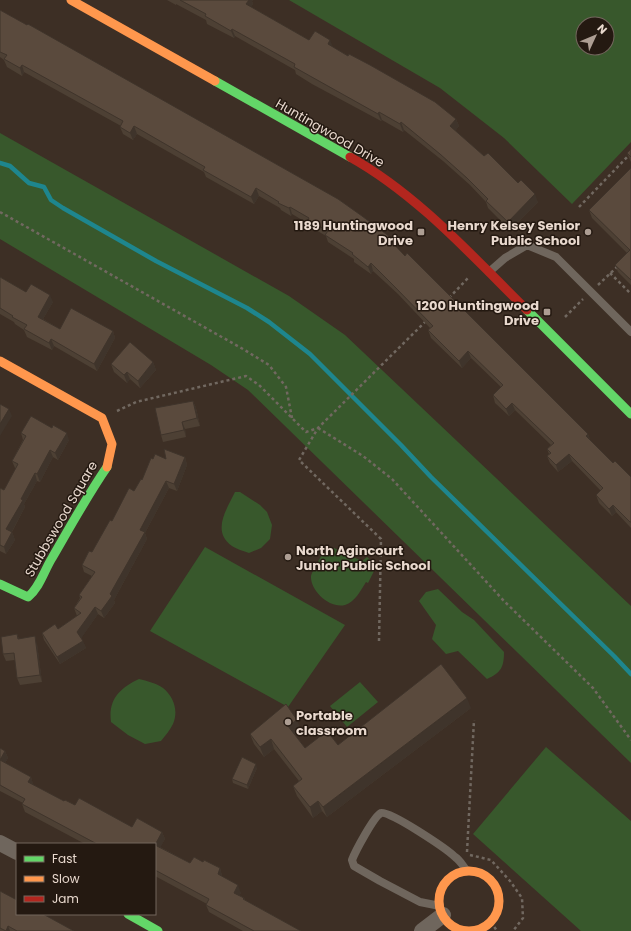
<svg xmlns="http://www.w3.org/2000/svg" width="631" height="931" viewBox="0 0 631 931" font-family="Poppins,sans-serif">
<rect width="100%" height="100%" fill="#3d2f25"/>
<path fill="#38582c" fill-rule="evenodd" d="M 289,0 L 631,0 L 631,142 L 572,204 L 504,138 L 440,88 ZM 583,24 L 607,24 L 607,48 L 583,48 Z
M 0,133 L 289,296 L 345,335 L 631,606 L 631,763 L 248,390 L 211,365 L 0,239 Z
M 235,492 L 240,492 L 260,505 L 267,512 L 272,525 L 270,539 L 261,548 L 249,553 C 244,551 236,549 232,546 C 211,531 227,509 235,492 Z
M 205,547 L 345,625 L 288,707 L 150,631 Z
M 334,548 L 362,561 L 367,557 L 373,562 L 375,569 L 368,583 L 366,582 C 361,590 355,602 345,605 C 330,609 310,591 311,576 C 312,572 320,557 323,554 C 325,551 330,550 334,548 Z
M 438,589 L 462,612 L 474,620 L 504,652 C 504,667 501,673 487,679 L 458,651 L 446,654 L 432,639 L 436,625 L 419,601 L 426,592 Z
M 139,679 C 147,681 156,683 163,688 C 173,696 179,710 173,724 C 170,730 165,736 161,741 L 145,744 L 128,735 L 111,722 C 108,699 120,688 139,679 Z
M 360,682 L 378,702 L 347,727 L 330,706 Z
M 546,747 L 631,821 L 631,931 L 581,931 L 473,834 Z"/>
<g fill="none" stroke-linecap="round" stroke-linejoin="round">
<path stroke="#1e868e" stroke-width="4.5" d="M 0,163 L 10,166 L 29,183 L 44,187 L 51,200 L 63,208 L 156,261 L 247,308 L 269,322 L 310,354 L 401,445 L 431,477 L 614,656 L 631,674"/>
<path stroke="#716860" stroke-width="2.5" stroke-dasharray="3 3" stroke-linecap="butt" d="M 579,207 L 631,153
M 0,212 L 243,349 L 269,365 L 286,387 L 292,418
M 610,273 L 631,294
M 598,285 L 618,266
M 449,298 L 469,277
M 565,317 L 583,299
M 117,411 L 136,402 L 246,376 L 259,385 L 306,432 L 318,428
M 318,428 L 363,456 L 392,479 L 504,601 L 593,688 L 631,740
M 379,641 L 381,539 L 299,460 L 318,428 L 427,320
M 467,852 L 474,720
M 470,855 L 491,860 L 510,881 L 522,898 L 523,918 L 513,931
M 491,922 L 497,931"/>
<path stroke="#6f665d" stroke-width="8" d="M 489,272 L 505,258 L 527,245 L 556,257 L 631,332
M 440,906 L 420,902 L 380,881 L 354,866 L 352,860 C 355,852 374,816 381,813 C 389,810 447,849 455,857 C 460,860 463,866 467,871"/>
<path stroke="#6f665d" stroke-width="16" d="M 0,843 L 17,852
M 422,931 L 443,915"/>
<path stroke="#63d668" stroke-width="9" d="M 215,81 L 350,157
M 527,310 L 631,414
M 0,584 L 28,597 C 40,587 44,571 52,558 C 70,527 87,496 107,467
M 128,914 L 158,931"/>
<path stroke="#ff974d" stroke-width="9" d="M 71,0 L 215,81
M 0,361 L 102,418 L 112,444 L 107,467
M439 901a30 30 0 1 1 60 0a30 30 0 1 1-60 0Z"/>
<path stroke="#b3261e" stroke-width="9" d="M 350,157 C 418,195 472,256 527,310"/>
</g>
<path fill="#4d4034" d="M 167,0 L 253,0 L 252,1 L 253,4 L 251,7 L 309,40 L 333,47 L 456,119 L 459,126 L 455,131 L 484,156 L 518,183 L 538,202 L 510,230 L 488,208 L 486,202 L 470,185 L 443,161 L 404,130 L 403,132 L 382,120 L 381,121 L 312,84 L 296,74 L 295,70 L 235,36 L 234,38 L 207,24 L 206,20 L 176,4 L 176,5 Z
M 0,10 L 392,243 L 588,434 L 590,440 L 613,463 L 631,477 L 631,528 L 616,512 L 612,516 L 599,503 L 596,495 L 601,491 L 572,461 L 558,472 L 550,463 L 547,456 L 549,454 L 547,449 L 551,445 L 515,410 L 509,416 L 495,403 L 493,395 L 501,387 L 471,358 L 462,368 L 431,338 L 428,330 L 430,328 L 398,294 L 373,271 L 371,274 L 354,262 L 354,259 L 328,242 L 326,236 L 311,227 L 309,224 L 292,214 L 291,216 L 281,210 L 280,208 L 259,196 L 254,204 L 206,177 L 204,172 L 137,134 L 133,140 L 123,134 L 120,127 L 121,126 L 24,72 L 22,76 L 7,67 L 4,60 L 0,57 Z
M 631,149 L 631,162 L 630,160 L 627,153 Z
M 631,168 L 631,285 L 618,272 L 615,265 L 627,253 L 592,218 L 589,210 Z
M 0,277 L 26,292 L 53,302 L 43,319 L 60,329 L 113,331 L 115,338 L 97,371 L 54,346 L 52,350 L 27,337 L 24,330 L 15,324 L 14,322 L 0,314 Z
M 153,362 L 156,370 L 140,388 L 130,379 L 127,383 L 114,372 L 111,364 Z
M 193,401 L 196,408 L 200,426 L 185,429 L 186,437 L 163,442 L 161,435 Z
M 21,433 L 69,440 L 58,460 L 53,457 L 40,482 L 37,481 L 24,504 L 25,507 L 12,532 L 15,540 L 6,554 L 0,551 L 0,488 L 4,490 L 16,469 L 15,468 L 12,461 L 23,440 Z
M 185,457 L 187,465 L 177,491 L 169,488 L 145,533 L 147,539 L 114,600 L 115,603 L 104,618 L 98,614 L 81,638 L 86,648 L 60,664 L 44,640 L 42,633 L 58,629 L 77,616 L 74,608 L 80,598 L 79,595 L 92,576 L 84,572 L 82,565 L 92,552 L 112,521 L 142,480 L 153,459 L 166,459 Z
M 17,634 L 19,639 L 37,644 L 42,682 L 20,685 L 17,678 L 15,660 L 6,661 L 3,654 Z
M 471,708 L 327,817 L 322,811 L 313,818 L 297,796 L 293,786 L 299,781 L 274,749 L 264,757 L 254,744 L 250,734 L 301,730 L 295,735 L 305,748 L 338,745 Z
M 0,748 L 5,751 L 8,758 L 5,763 L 31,777 L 33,785 L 64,801 L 132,827 L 162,832 L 165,839 L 160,847 L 190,863 L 203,862 L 220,868 L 222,876 L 241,893 L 239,895 L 244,898 L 245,900 L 301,931 L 243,931 L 209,912 L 206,905 L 207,904 L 155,876 L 155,844 L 85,844 L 25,812 L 22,804 L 23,803 L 0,791 Z
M 257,768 L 248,789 L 233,783 L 232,779 Z
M 0,891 L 74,931 L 0,931 Z"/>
<path fill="#3f342b" d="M 249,0 L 253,0 L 252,1 L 253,4 L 249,12 L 246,4 Z
M 232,29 L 235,36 L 234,38 L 231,31 Z
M 330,40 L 333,47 L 328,44 Z
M 22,65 L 24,72 L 22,76 L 20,68 Z
M 379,112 L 382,120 L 381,121 L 378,114 Z
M 456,119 L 459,126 L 453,134 L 450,126 Z
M 401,122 L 404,130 L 403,132 L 400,124 Z
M 134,126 L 137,134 L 133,140 L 130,133 Z
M 256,188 L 259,196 L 254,204 L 251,197 Z
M 535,194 L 538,202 L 510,230 L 508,222 Z
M 290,207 L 292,214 L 291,216 L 289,208 Z
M 371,263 L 373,271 L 371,274 L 368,267 Z
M 50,295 L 53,302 L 40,324 L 38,317 Z
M 113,331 L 115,338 L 97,371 L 94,364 Z
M 51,339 L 54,346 L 52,350 L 49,343 Z
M 468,351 L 471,358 L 462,368 L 459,361 Z
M 153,362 L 156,370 L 140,388 L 138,381 Z
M 127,372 L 130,379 L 127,383 L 124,375 Z
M 193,401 L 196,408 L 200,426 L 197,418 Z
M 512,403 L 515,410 L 509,416 L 506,409 Z
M 9,409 L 12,416 L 0,436 L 0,424 Z
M 182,422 L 185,429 L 186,437 L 184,430 Z
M 67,433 L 69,440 L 58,460 L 55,453 Z
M 588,434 L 591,442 L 586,436 Z
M 50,450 L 53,457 L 40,482 L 37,474 Z
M 569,454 L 572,461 L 558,472 L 556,465 Z
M 185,457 L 187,465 L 177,491 L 174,484 Z
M 35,473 L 37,481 L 24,504 L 25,507 L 9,537 L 6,529 L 21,499 Z
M 166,481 L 169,488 L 145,533 L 147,539 L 114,600 L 115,603 L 104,618 L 101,611 L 110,594 L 140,530 Z
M 613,505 L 616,512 L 612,516 L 609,509 Z
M 12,532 L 15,540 L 6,554 L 4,547 Z
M 95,607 L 98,614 L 80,640 L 77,632 Z
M 35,636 L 37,644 L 42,682 L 40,675 Z
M 83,641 L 86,648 L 60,664 L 57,657 Z
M 467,698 L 471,708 L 327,817 L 323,807 Z
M 297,720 L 301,730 L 292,737 L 288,726 Z
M 271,739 L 274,749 L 264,757 L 260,747 Z
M 5,751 L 8,758 L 3,767 L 0,760 Z
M 256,764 L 257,768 L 248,789 L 247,785 Z
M 31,777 L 33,784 L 31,789 L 28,782 Z
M 318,801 L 322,811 L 313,818 L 310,807 Z
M 162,832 L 165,839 L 158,852 L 155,845 Z
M 220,868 L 222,876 L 220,881 L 218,874 Z
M 238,885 L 241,893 L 237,900 L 234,893 Z
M 8,926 L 10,931 L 6,931 Z"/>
<path fill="#5a4a3d" stroke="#3f342b" d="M 180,0 L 249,0 L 246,4 L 309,40 L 315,31 L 330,40 L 328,44 L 348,56 L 349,54 L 370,65 L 435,102 L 456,119 L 450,126 L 484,156 L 488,153 L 518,183 L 521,180 L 535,194 L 508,222 L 486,201 L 488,199 L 467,178 L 440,154 L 401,122 L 400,124 L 379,112 L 378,114 L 310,76 L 294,67 L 295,64 L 232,29 L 231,31 L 205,16 L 206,14 Z
M 0,10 L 27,25 L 28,24 L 338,199 L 362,216 L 390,237 L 389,239 L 405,256 L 407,253 L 588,434 L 586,436 L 613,463 L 615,461 L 631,477 L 631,522 L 630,522 L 613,505 L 609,509 L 596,495 L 603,488 L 569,454 L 556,465 L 547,456 L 551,453 L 547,449 L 554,443 L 512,403 L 506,409 L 493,395 L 503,385 L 468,351 L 459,361 L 428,330 L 433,326 L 395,287 L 371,263 L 368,267 L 352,254 L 353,253 L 325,235 L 328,231 L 308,220 L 309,218 L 290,207 L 289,208 L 278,203 L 279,202 L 256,188 L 251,197 L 203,170 L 205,167 L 134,126 L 130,133 L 120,127 L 123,121 L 22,65 L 20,68 L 4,59 L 7,55 L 0,52 Z
M 631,149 L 631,157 L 627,153 Z
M 631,168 L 631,280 L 615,265 L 630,250 L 589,210 Z
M 0,277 L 26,292 L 31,284 L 50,295 L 38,317 L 60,329 L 71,308 L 113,331 L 94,364 L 51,339 L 49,343 L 24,329 L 27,325 L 12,317 L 13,316 L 0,308 Z
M 130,342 L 153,362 L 138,381 L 127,372 L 124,375 L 111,364 Z
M 193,401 L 197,418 L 182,422 L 184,430 L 161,435 L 155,408 Z
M 0,404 L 9,409 L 0,424 Z
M 31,416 L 52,428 L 53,425 L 67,433 L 55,453 L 50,450 L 37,474 L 35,473 L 21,499 L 23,500 L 6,529 L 12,532 L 4,547 L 0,545 L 0,488 L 4,490 L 18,464 L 12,461 L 26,436 L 21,433 Z
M 164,449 L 185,457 L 174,484 L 166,481 L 140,530 L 145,532 L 110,594 L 112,596 L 101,611 L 95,607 L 77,632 L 83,641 L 57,657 L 42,633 L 55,624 L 58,629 L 81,613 L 74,608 L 82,597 L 79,595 L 95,572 L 82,565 L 89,551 L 92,552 L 110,520 L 112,521 L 129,488 L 134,491 L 141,479 L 142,480 L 151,458 L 153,459 L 155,454 L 166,459 Z
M 17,634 L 18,639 L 35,636 L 40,675 L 17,678 L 14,653 L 3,654 L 1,637 Z
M 441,664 L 467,698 L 323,807 L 318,801 L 310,807 L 293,786 L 302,779 L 271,739 L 260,747 L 250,734 L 286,704 L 297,720 L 288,726 L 305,748 L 327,731 L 338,745 Z
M 0,748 L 5,751 L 0,760 L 31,777 L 28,782 L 64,801 L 65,800 L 75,805 L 79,798 L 132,827 L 137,818 L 162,832 L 155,845 L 155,844 L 97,844 L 22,804 L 25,799 L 0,785 Z
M 242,757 L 256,764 L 247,785 L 232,779 Z
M 155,845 L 190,863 L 194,857 L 203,862 L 204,860 L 220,868 L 218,874 L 238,885 L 234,893 L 244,898 L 243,899 L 301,931 L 254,931 L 206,905 L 209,899 L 155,870 Z
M 0,891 L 17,900 L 17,914 L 43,914 L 74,931 L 17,931 L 8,926 L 6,931 L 0,928 Z"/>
<g fill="#ad9e93" stroke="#241911" stroke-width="1.5">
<rect x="417" y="228" width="8" height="8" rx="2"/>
<circle cx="588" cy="232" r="4"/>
<rect x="543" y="308" width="8" height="8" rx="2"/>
<circle cx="288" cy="557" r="4"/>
<circle cx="288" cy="722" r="4"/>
</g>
<g text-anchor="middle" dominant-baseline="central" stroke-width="3" stroke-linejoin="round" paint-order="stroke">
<g font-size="13" fill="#e9d9ce" stroke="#241911">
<text transform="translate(330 133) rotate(30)">Huntingwood Drive</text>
<text transform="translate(61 519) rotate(-60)">Stubbswood Square</text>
</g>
<g font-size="13" font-weight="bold" fill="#e9d9ce" stroke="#241911" text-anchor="end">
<text x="413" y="225">1189 Huntingwood<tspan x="413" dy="15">Drive</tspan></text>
<text x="580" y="225">Henry Kelsey Senior<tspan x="580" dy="15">Public School</tspan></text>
<text x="539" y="305">1200 Huntingwood<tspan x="539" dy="15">Drive</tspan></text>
<text x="296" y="550" text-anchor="start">North Agincourt<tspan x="296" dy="15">Junior Public School</tspan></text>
<text x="296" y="715" text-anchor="start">Portable<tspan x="296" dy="15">classroom</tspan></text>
</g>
</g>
<rect x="16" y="843" width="140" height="72" fill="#241911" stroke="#73665d"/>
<rect x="24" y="856" width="20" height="6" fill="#63d668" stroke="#73665d"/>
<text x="52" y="863" font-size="12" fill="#e9d9ce">Fast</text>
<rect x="24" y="876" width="20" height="6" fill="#ff974d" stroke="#73665d"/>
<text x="52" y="883" font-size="12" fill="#e9d9ce">Slow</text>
<rect x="24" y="896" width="20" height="6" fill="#b3261e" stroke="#73665d"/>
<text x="52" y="903" font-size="12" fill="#e9d9ce">Jam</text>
<g transform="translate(595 36) rotate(46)"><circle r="19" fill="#241911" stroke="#73665d"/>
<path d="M0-3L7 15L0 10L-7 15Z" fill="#ad9e93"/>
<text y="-6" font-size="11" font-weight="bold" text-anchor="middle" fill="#e9d9ce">N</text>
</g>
</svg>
